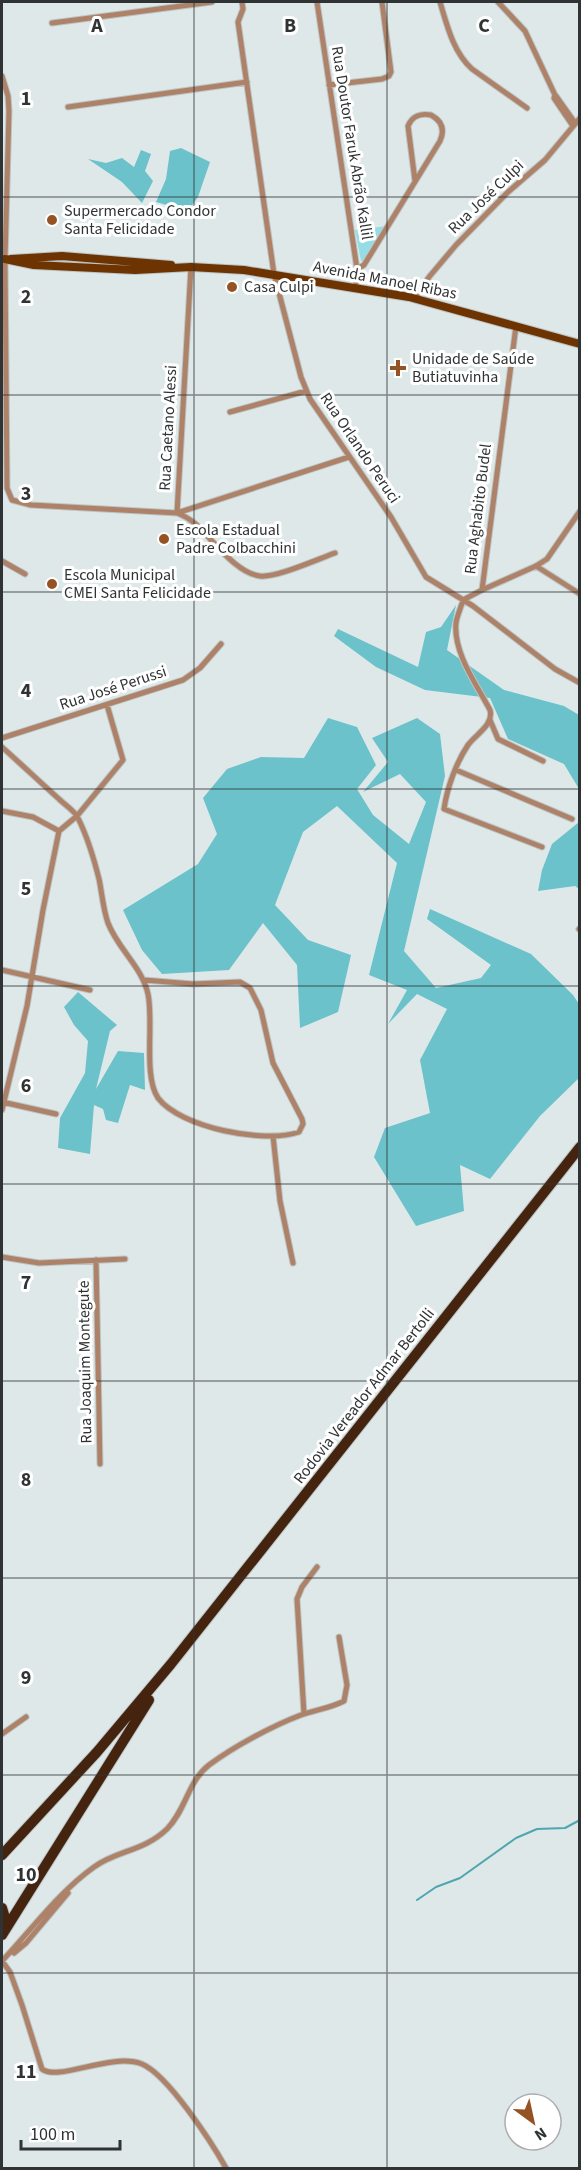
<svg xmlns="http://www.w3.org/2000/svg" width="581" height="2170" viewBox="0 0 581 2170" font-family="'Source Sans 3',sans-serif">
<rect width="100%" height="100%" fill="#dfe8e9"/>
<path fill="#95dde4" d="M 387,226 L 364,261 L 361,261 L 355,230 Z"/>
<path fill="#6bc2ca" d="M 181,148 L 210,162 L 198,197 L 188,211 L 156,202 L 166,179 L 170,151 Z
M 141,150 L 151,154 L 145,171 L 153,181 L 142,203 L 122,182 L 88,159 L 106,163 L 122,158 L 134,167 Z
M 456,605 L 447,650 L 504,690 L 564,706 L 579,715 L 579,789 L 564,764 L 508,739 L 490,698 L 425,690 L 376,667 L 334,636 L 338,629 L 418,667 L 426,632 L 441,627 Z
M 328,718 L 357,727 L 376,765 L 357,789 L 373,815 L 409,844 L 426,802 L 400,774 L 363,792 L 388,762 L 372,738 L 417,718 L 440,734 L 445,776 L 404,951 L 436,988 L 481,978 L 491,965 L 427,919 L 430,909 L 531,954 L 573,995 L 579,1004 L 579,1078 L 540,1116 L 490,1179 L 460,1165 L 464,1211 L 416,1226 L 374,1157 L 385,1128 L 430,1113 L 420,1060 L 447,1009 L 417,994 L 388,1024 L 407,990 L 369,975 L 397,863 L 337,806 L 303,832 L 275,905 L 308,940 L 351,955 L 338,1012 L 300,1028 L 297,965 L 263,923 L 229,970 L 162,974 L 142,950 L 123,910 L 198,864 L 217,834 L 203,798 L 227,769 L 261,757 L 304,758 Z
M 579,822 L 579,889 L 575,886 L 538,891 L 542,870 L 552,844 Z
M 78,992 L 117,1025 L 110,1031 L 96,1089 L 118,1051 L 144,1053 L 145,1090 L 130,1085 L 118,1123 L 106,1120 L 103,1109 L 94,1105 L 90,1154 L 58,1148 L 60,1118 L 85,1073 L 88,1041 L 74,1025 L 64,1007 Z"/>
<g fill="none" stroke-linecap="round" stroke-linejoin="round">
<path stroke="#4ea6af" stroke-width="2" d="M 417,1900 L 436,1887 L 460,1878 L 516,1838 L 537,1829 L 565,1828 L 580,1820"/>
<defs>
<path id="street" d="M 242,2 L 243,9 L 238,22 L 274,274 L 301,377 L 310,399 L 391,517 L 426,577 L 473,606 L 555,669 L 580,683
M 317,2 L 357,269 L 356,288
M 440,2 C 447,25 453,52 472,69 L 527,108
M 498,2 L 525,31 L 555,95 L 554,98 L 573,126
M 52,23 L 212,2
M 2,76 L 8,96 L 9,111 L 5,259 L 7,488 L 12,500 L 31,505 L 177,513 L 349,457
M 329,85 L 382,79 L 389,76 L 391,72 L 382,2
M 556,96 L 573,120
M 68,107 L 247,82
M 191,267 L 177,513 C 193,519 201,529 212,541 C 224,554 242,574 260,576 C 276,578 318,559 335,553
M 357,269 L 364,265 L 440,141 C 445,130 442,121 431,115 C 421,113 412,116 408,126 L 415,181
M 415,299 L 429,277 L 456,245 L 508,192 L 545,160 L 580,118
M 516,326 L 482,590 L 463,600 C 461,608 457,615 456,623 C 453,653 477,685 490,710 C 494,725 476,734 468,745 C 456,763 447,788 444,809 L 542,847
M 230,412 L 306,391
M 2,561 L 25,574
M 536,566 L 580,594
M 482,590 L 536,566 L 547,559 L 580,511
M 490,720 L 498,739 L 543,761
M 2,738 L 183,680 L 200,668 L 221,644
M 2,747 C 21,764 40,782 59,799 C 65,805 75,811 78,818 C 87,836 94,859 99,879 C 102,893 103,909 108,923 C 118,949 142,967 148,994 C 154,1022 143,1076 158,1098 C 181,1128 265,1144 299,1132 L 303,1124 L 302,1119 L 273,1063 L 261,1010 L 250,988 L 240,982 L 193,984 L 144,980
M 456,770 L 572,819
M 2,811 L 33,817 L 59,831
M 579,929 L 580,930
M 2,970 L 90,990
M 2,1102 L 56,1114
M 2,1110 L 27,1006 L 43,910 L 59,831 L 77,816 L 123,760 L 107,705
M 273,1136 L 280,1201 L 293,1263
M 2,1257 L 39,1263 L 125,1259
M 96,1260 L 100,1464
M 304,1714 L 297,1599 L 302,1587 L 317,1567
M 2,1734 L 26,1717
M 14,1953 L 26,1943 L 68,1893
M 2,1961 C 32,1929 59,1892 94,1867 C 117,1850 143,1852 167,1829 C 186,1810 188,1781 209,1765 C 233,1747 272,1726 301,1715 C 315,1710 331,1708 344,1701 L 347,1685 L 339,1637
M 2,1961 L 10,1972 L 22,2005 L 42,2069 C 58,2082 111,2052 142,2064 C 168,2075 212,2143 226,2168"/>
<path id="primary" d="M 5,259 L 34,265 L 135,270 L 191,267 L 244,270 L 409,297 L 580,344
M 11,259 L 62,256 L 171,265"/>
<path id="highway" d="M 2,1855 L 97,1752 L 171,1664 L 580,1147
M 2,1908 L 5,1918 L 3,1928
M 2,1935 L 149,1700"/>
</defs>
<use href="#street" stroke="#bcc4c5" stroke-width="7"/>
<use href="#primary" stroke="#bcc4c5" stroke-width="10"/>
<use href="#highway" stroke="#bcc4c5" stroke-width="12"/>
<use href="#street" stroke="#ad8268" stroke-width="5"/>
<use href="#primary" stroke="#6d3402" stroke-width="8"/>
<use href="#highway" stroke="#44240f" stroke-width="10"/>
</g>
<path fill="none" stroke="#2f3334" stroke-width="1.5" stroke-opacity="0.55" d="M 194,2 L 194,2168M 387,2 L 387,2168M 2,197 L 580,197M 2,395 L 580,395M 2,592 L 580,592M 2,789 L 580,789M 2,986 L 580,986M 2,1184 L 580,1184M 2,1381 L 580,1381M 2,1578 L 580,1578M 2,1775 L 580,1775M 2,1973 L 580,1973"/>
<g fill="#955222" stroke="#fff" stroke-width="2">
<circle cx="52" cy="220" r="6"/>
<circle cx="232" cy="287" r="6"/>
<path d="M395 359h6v6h6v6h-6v6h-6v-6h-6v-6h6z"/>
<circle cx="164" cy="539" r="6"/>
<circle cx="52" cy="584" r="6"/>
</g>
<g text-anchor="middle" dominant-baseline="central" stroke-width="6" stroke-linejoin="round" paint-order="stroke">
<g font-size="16" fill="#2f3334" stroke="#fff">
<text transform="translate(352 143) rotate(81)">Rua Doutor Faruk Abrão Kallil</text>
<text transform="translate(486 197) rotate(-44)">Rua José Culpi</text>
<text transform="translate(385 280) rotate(11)">Avenida Manoel Ribas</text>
<text transform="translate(168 428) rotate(-87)">Rua Caetano Alessi</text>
<text transform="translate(360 448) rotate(56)">Rua Orlando Peruci</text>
<text transform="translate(478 509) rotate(-83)">Rua Aghabito Budel</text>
<text transform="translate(113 688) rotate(-18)">Rua José Perussi</text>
<text transform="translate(85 1362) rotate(-91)">Rua Joaquim Montegute</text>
<text transform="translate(364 1396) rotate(-52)">Rodovia Vereador Admar Bertolli</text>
</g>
<g font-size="16" fill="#2f3334" stroke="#fff" text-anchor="start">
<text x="64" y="211">Supermercado Condor<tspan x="64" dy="18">Santa Felicidade</tspan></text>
<text x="244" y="287">Casa Culpi</text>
<text x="412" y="359">Unidade de Saúde<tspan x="412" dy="18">Butiatuvinha</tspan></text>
<text x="176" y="530">Escola Estadual<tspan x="176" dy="18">Padre Colbacchini</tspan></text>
<text x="64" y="575">Escola Municipal<tspan x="64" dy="18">CMEI Santa Felicidade</tspan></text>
</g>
</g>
<g font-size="20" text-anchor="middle" font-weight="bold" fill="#2f3334" stroke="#fff" stroke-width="6" stroke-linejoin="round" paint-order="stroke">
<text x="97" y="32">A</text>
<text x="290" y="32">B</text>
<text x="484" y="32">C</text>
<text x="26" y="105">1</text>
<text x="26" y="303">2</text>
<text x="26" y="500">3</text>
<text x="26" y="697">4</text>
<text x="26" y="895">5</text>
<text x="26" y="1092">6</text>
<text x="26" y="1289">7</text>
<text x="26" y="1486">8</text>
<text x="26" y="1684">9</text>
<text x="26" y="1881">10</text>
<text x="26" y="2078">11</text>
</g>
<rect width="581" height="2170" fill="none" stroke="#2f3334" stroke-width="6"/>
<g transform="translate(533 2122) rotate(147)"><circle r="28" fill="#ffffff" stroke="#acadae" stroke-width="1.5"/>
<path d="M0-4.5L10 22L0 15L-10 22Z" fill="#955222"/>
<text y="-9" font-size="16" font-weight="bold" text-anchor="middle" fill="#2f3334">N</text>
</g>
<path d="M21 2140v9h99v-9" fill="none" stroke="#2f3334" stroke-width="3"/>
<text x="30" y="2140" font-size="18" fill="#2f3334" stroke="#ffffff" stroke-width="4.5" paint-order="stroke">100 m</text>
</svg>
